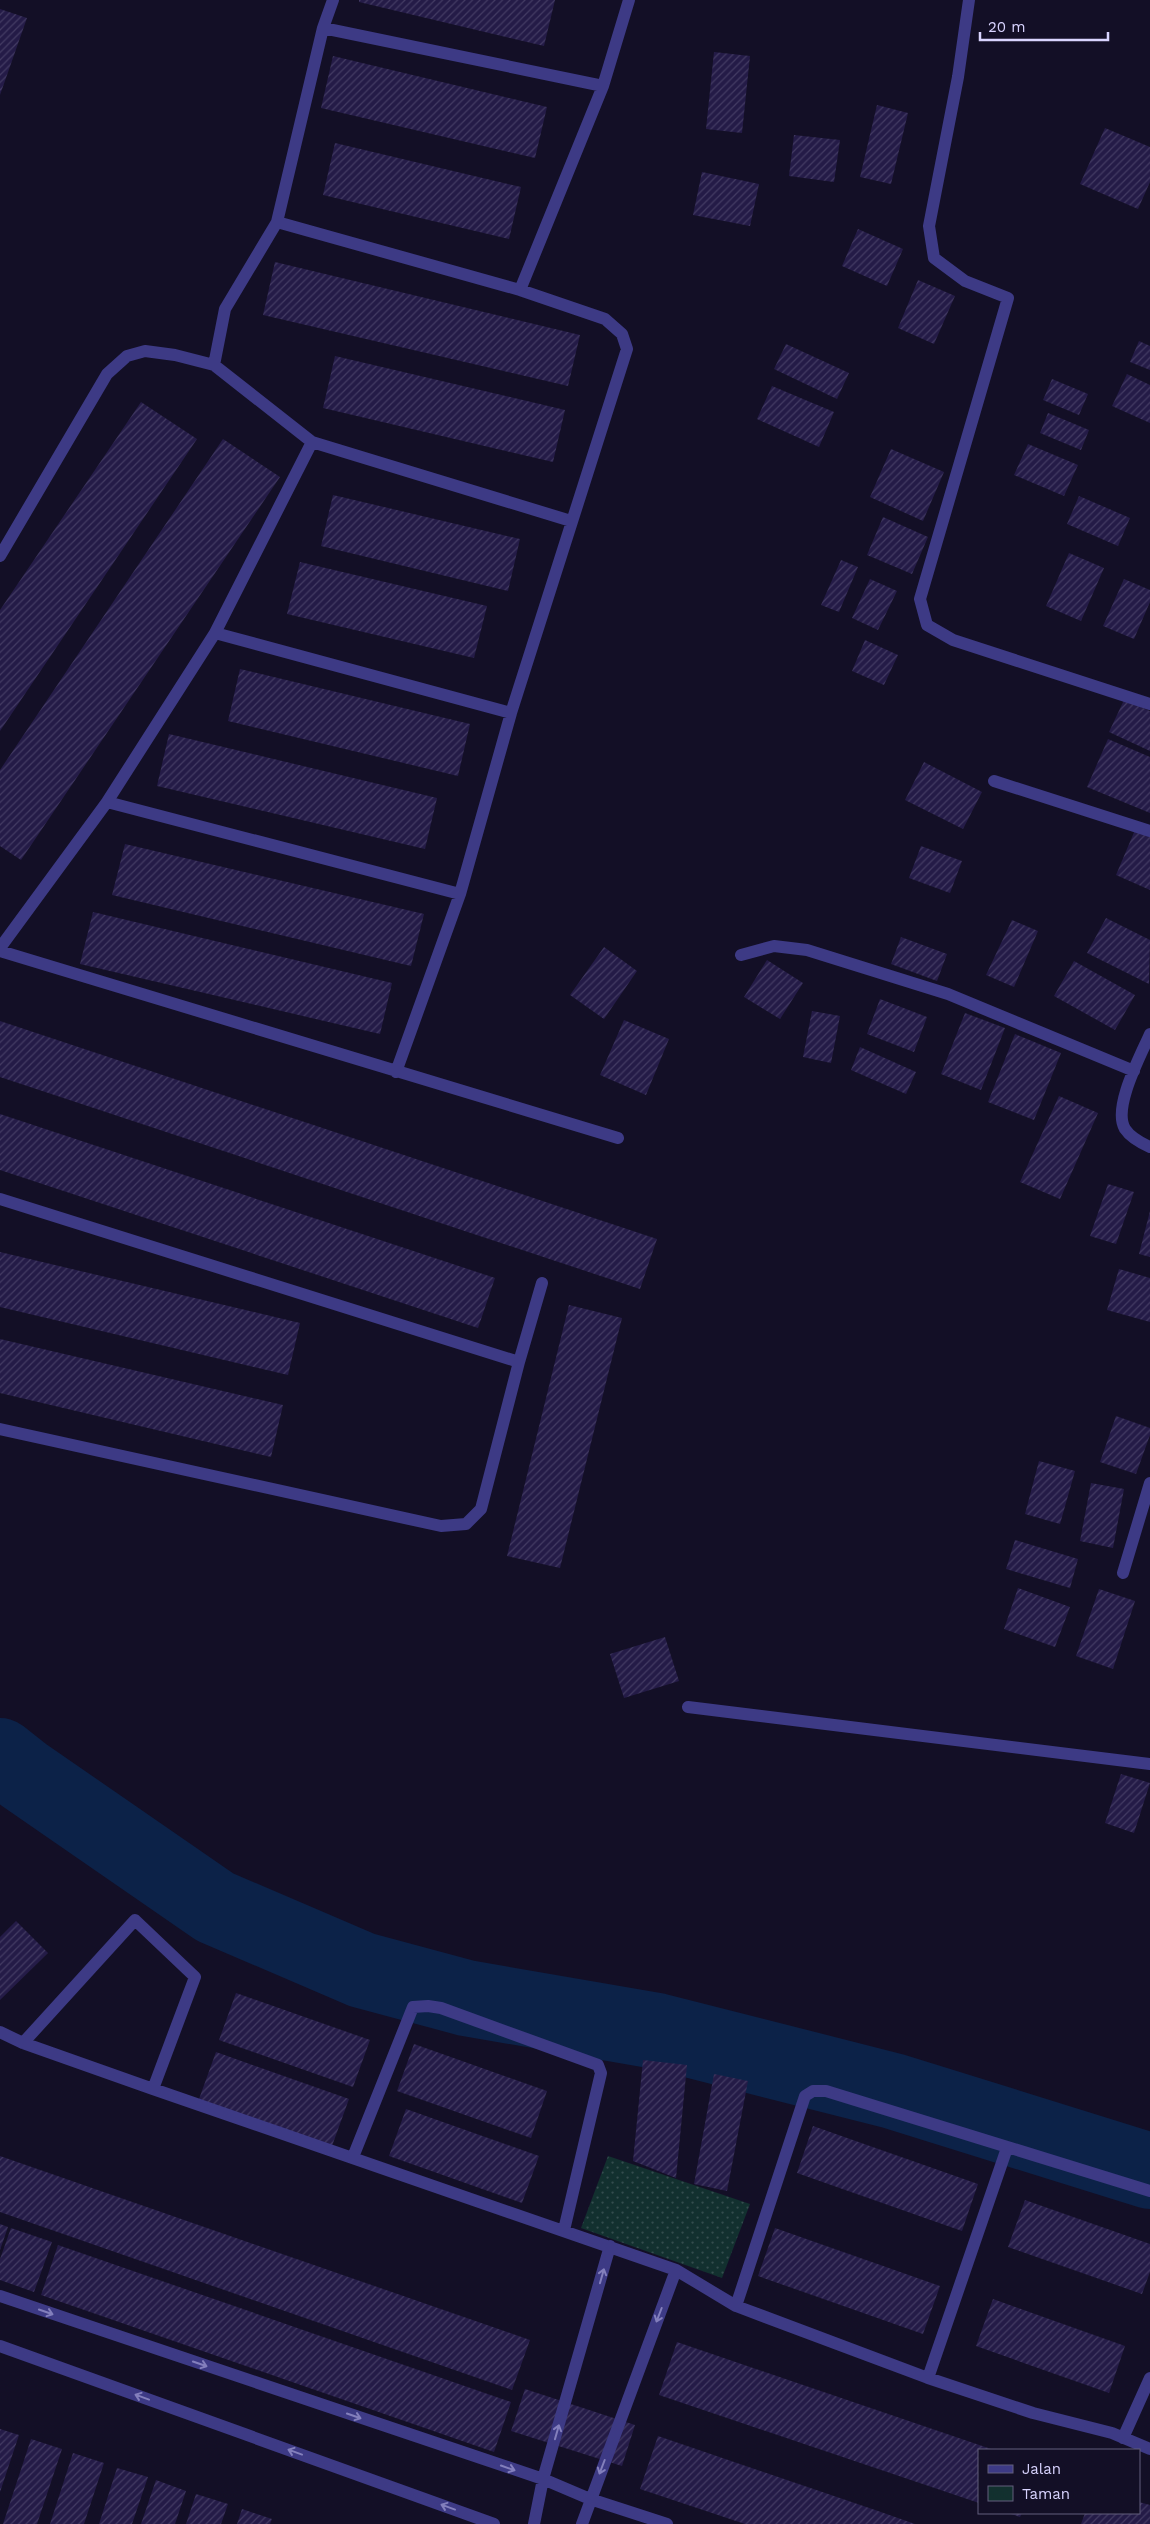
<svg xmlns="http://www.w3.org/2000/svg" width="1150" height="2524" viewBox="0 0 1150 2524" font-family="'Work Sans',sans-serif">
<defs>
<pattern id="green-dots" width="8" height="8" patternUnits="userSpaceOnUse" patternTransform="scale(1.25)"><rect width="8" height="8" fill="#12302f"/><path d="M2 2h.1M6 6h.1" fill="none" stroke="#344d4e" stroke-width="1.8" stroke-linecap="round"/></pattern>
<pattern id="building-hatch" width="6" height="6" patternUnits="userSpaceOnUse" patternTransform="scale(1.25)"><rect width="6" height="6" fill="#241b47"/><path d="M-1 1l2-2M0 6l6-6M5 7l2-2" fill="none" stroke="#433b63"/></pattern>
</defs>
<rect width="100%" height="100%" fill="#130f26"/>
<path fill="url(#green-dots)" d="M 608,2156 L 750,2204 L 722,2278 L 581,2228 Z"/>
<g fill="none" stroke-linecap="round" stroke-linejoin="round">
<path stroke="#0c2248" stroke-width="76" d="M 0,1756 L 24,1775 L 215,1907 L 362,1970 L 466,1998 L 657,2031 L 893,2091 L 1150,2171"/>
</g>
<path fill="url(#building-hatch)" d="M 359,0 L 555,0 L 544,46 L 359,2 Z
M 0,9 L 27,18 L 0,95 Z
M 714,52 L 750,56 L 742,133 L 706,129 Z
M 333,56 L 547,107 L 535,158 L 321,108 Z
M 877,105 L 908,113 L 891,184 L 860,177 Z
M 1105,128 L 1150,147 L 1150,182 L 1138,209 L 1080,184 Z
M 794,135 L 840,140 L 834,182 L 789,176 Z
M 335,143 L 521,187 L 509,239 L 323,195 Z
M 702,172 L 759,184 L 750,226 L 693,215 Z
M 858,229 L 903,249 L 887,286 L 842,266 Z
M 275,262 L 580,335 L 568,386 L 263,315 Z
M 918,280 L 955,296 L 934,344 L 898,328 Z
M 1139,341 L 1150,346 L 1150,370 L 1130,362 Z
M 786,344 L 849,373 L 837,399 L 774,369 Z
M 335,356 L 565,410 L 553,462 L 323,408 Z
M 1127,374 L 1150,385 L 1150,423 L 1112,406 Z
M 1052,379 L 1088,394 L 1079,415 L 1043,400 Z
M 772,386 L 834,412 L 819,447 L 757,419 Z
M 141,402 L 197,439 L 0,731 L 0,610 Z
M 1048,413 L 1089,430 L 1081,450 L 1040,433 Z
M 223,439 L 280,477 L 21,860 L 0,846 L 0,770 Z
M 1028,444 L 1078,465 L 1064,496 L 1014,475 Z
M 891,449 L 944,472 L 923,521 L 870,497 Z
M 333,495 L 520,539 L 508,591 L 321,546 Z
M 1079,496 L 1130,518 L 1118,546 L 1067,524 Z
M 883,517 L 928,537 L 912,574 L 867,555 Z
M 1069,553 L 1104,568 L 1081,621 L 1046,606 Z
M 841,560 L 858,567 L 839,612 L 821,605 Z
M 300,562 L 487,606 L 474,658 L 287,614 Z
M 870,579 L 897,591 L 878,630 L 852,618 Z
M 1124,579 L 1150,590 L 1150,602 L 1134,639 L 1103,626 Z
M 865,640 L 898,655 L 884,685 L 852,671 Z
M 240,669 L 470,724 L 458,776 L 228,721 Z
M 1124,700 L 1150,711 L 1150,751 L 1109,732 Z
M 169,734 L 437,798 L 425,849 L 157,786 Z
M 1108,739 L 1150,757 L 1150,813 L 1087,787 Z
M 924,762 L 982,792 L 963,829 L 905,800 Z
M 1135,830 L 1150,837 L 1150,890 L 1116,875 Z
M 125,844 L 424,914 L 411,966 L 112,895 Z
M 921,846 L 962,861 L 950,893 L 909,878 Z
M 93,912 L 392,983 L 380,1034 L 80,964 Z
M 1106,918 L 1150,940 L 1149,984 L 1087,953 Z
M 1012,920 L 1038,931 L 1014,987 L 986,975 Z
M 901,937 L 947,954 L 937,981 L 891,964 Z
M 604,947 L 637,971 L 604,1019 L 570,995 Z
M 767,960 L 803,983 L 780,1019 L 744,997 Z
M 1074,961 L 1135,995 L 1115,1030 L 1054,996 Z
M 880,999 L 927,1017 L 914,1052 L 867,1034 Z
M 812,1011 L 840,1016 L 831,1063 L 803,1057 Z
M 965,1013 L 1005,1028 L 981,1090 L 941,1074 Z
M 624,1020 L 669,1039 L 646,1095 L 600,1075 Z
M 0,1021 L 657,1239 L 640,1289 L 0,1077 Z
M 1015,1034 L 1061,1053 L 1034,1120 L 988,1102 Z
M 860,1047 L 916,1072 L 906,1094 L 851,1070 Z
M 1059,1096 L 1098,1113 L 1060,1199 L 1020,1182 Z
M 0,1114 L 495,1278 L 478,1328 L 0,1170 Z
M 1108,1184 L 1134,1192 L 1116,1244 L 1090,1236 Z
M 1150,1211 L 1150,1257 L 1139,1254 Z
M 0,1252 L 300,1323 L 288,1375 L 0,1307 Z
M 1119,1269 L 1150,1278 L 1150,1322 L 1107,1310 Z
M 569,1305 L 622,1318 L 560,1568 L 507,1556 Z
M 0,1339 L 283,1405 L 271,1457 L 0,1393 Z
M 1116,1416 L 1150,1428 L 1150,1435 L 1136,1474 L 1100,1462 Z
M 1039,1461 L 1075,1471 L 1060,1524 L 1025,1514 Z
M 1091,1483 L 1124,1489 L 1113,1548 L 1080,1541 Z
M 1015,1540 L 1078,1559 L 1070,1588 L 1006,1569 Z
M 1018,1588 L 1070,1607 L 1055,1647 L 1004,1629 Z
M 1099,1589 L 1135,1601 L 1113,1669 L 1076,1656 Z
M 665,1637 L 679,1681 L 624,1698 L 610,1654 Z
M 1121,1774 L 1150,1783 L 1134,1833 L 1105,1823 Z
M 16,1921 L 48,1953 L 0,2000 L 0,1937 Z
M 236,1993 L 370,2040 L 353,2087 L 219,2040 Z
M 414,2044 L 547,2091 L 531,2138 L 397,2091 Z
M 216,2052 L 349,2099 L 332,2146 L 199,2099 Z
M 643,2060 L 687,2065 L 676,2178 L 633,2161 Z
M 714,2074 L 748,2081 L 727,2191 L 694,2184 Z
M 406,2109 L 539,2156 L 522,2203 L 389,2156 Z
M 813,2126 L 978,2184 L 962,2231 L 797,2173 Z
M 0,2156 L 530,2340 L 512,2390 L 0,2212 Z
M 1025,2200 L 1150,2244 L 1150,2272 L 1142,2294 L 1008,2247 Z
M 0,2224 L 8,2227 L 0,2250 Z
M 11,2228 L 52,2242 L 34,2292 L 0,2280 L 0,2259 Z
M 775,2228 L 940,2286 L 923,2334 L 758,2276 Z
M 58,2245 L 511,2402 L 494,2452 L 41,2295 Z
M 993,2299 L 1125,2346 L 1109,2393 L 976,2346 Z
M 677,2342 L 994,2450 L 979,2450 L 979,2503 L 659,2395 Z
M 525,2389 L 635,2425 L 622,2466 L 511,2431 Z
M 0,2429 L 19,2435 L 0,2492 Z
M 658,2436 L 878,2511 L 915,2524 L 745,2524 L 640,2489 Z
M 31,2439 L 62,2449 L 37,2524 L 3,2524 Z
M 73,2453 L 104,2463 L 84,2524 L 50,2524 Z
M 117,2468 L 148,2477 L 132,2524 L 99,2524 Z
M 156,2480 L 186,2491 L 175,2524 L 141,2524 Z
M 196,2494 L 228,2504 L 221,2524 L 186,2524 Z
M 1139,2502 L 1150,2505 L 1150,2524 L 1081,2524 L 1085,2513 L 1139,2513 Z
M 242,2509 L 272,2519 L 270,2524 L 237,2524 Z
M 1008,2513 L 1022,2513 L 1020,2517 Z"/>
<g fill="none" stroke-linecap="round" stroke-linejoin="round">
<path stroke="#3d3a85" stroke-width="12" d="M 969,0 L 958,77 L 929,226 L 934,258 L 965,281 L 1008,298 L 920,599 L 927,625 L 953,640 L 1150,704
M 323,28 L 603,86
M 277,222 L 520,290 L 605,319 L 622,334 L 627,349 L 511,713 L 460,894 L 396,1072
M 520,290 L 603,86 L 629,0
M 214,365 L 225,309 L 277,222 L 323,28 L 333,0
M 0,556 L 107,374 L 127,356 L 145,351 L 175,355 L 214,365 L 312,442 L 571,521
M 215,633 L 511,713
M 994,781 L 1150,831
M 107,802 L 460,894
M 0,948 L 107,802 L 215,633 L 312,442
M 0,951 L 618,1138
M 741,955 L 774,946 L 807,950 L 948,994 L 1134,1071
M 1150,1034 C 1141,1055 1112,1108 1125,1129 C 1131,1138 1141,1143 1150,1147
M 0,1199 L 519,1362
M 0,1429 L 441,1526 L 466,1524 L 481,1509 L 519,1362 L 542,1283
M 1123,1573 L 1150,1483
M 688,1707 L 1150,1764
M 0,2032 L 23,2043 L 153,2089 L 676,2270 L 736,2306 L 928,2378 L 1033,2413 L 1112,2433 L 1150,2449
M 23,2043 L 135,1920 L 195,1977 L 153,2089
M 353,2157 L 413,2007 L 428,2006 L 441,2008 L 598,2065 L 601,2073 L 564,2230
M 0,2296 L 543,2479 L 590,2499 L 667,2524
M 736,2306 L 805,2096 L 813,2091 L 826,2091 L 1150,2191
M 0,2346 L 494,2524
M 928,2378 L 1007,2148
M 1123,2438 L 1150,2378
M 534,2524 L 543,2479 L 610,2246
M 582,2524 L 676,2270"/>
</g>
<defs><path id="oneway-shaft" d="M-6 0H5M1.5-3L5.5 0L1.5 3" fill="none" stroke-width="1.6" stroke-linecap="round" stroke-linejoin="round" transform="scale(1.25)"/></defs>
<g stroke="#837fbc">
<use href="#oneway-shaft" transform="translate(602 2276) rotate(-74)"/>
<use href="#oneway-shaft" transform="translate(46 2312) rotate(19)"/>
<use href="#oneway-shaft" transform="translate(659 2315) rotate(111)"/>
<use href="#oneway-shaft" transform="translate(200 2364) rotate(19)"/>
<use href="#oneway-shaft" transform="translate(142 2397) rotate(-160)"/>
<use href="#oneway-shaft" transform="translate(354 2416) rotate(19)"/>
<use href="#oneway-shaft" transform="translate(557 2432) rotate(-74)"/>
<use href="#oneway-shaft" transform="translate(295 2452) rotate(-160)"/>
<use href="#oneway-shaft" transform="translate(602 2467) rotate(111)"/>
<use href="#oneway-shaft" transform="translate(508 2468) rotate(19)"/>
<use href="#oneway-shaft" transform="translate(448 2507) rotate(-160)"/>
</g>
<rect x="978" y="2449" width="162" height="65" fill="#130f26" stroke="#625e7d"/>
<rect x="988" y="2465" width="25" height="8" fill="#3d3a85" stroke="#625e7d"/>
<text x="1022" y="2474" font-size="15" fill="#d9d4ff">Jalan</text>
<rect x="988" y="2486" width="25" height="15" fill="#12302f" stroke="#625e7d"/>
<text x="1022" y="2499" font-size="15" fill="#d9d4ff">Taman</text>
<path d="M980 32v8h128v-8" fill="none" stroke="#d9d4ff" stroke-width="2.5"/>
<text x="988" y="32" font-size="15" fill="#d9d4ff" stroke="#130f26" stroke-width="4" paint-order="stroke">20 m</text>
</svg>
